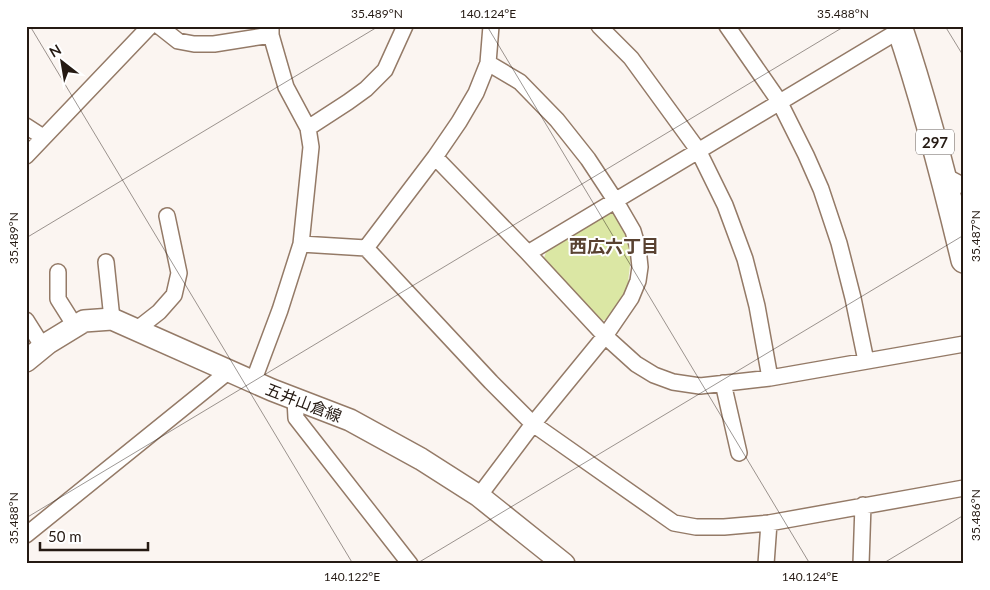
<svg xmlns="http://www.w3.org/2000/svg" width="990" height="590" viewBox="0 0 990 590" font-family="Lato,'Noto Sans JP',sans-serif">
<rect width="100%" height="100%" fill="#fbf5f1"/>
<path fill="#dbe7a4" d="M 605,213 L 615,214 L 626,228 L 631,257 L 627,291 L 612,317 L 602,321 L 544,258 L 546,252 Z"/>
<g fill="none" stroke-linecap="round" stroke-linejoin="round">
<defs>
<path id="minor" d="M 159,26 L 178,41 L 194,44 L 214,44 L 271,35
M 599,26 L 631,58 L 698,150 L 725,205 L 745,259 L 757,306 L 770,378
M 727,26 L 779,101 L 806,155 L 821,189 L 839,243 L 853,298 L 866,361
M 26,126 L 43,137
M 308,128 L 348,102 L 366,89 L 385,70 L 405,26
M 26,156 L 150,26
M 435,157 L 528,253 L 605,336 L 636,364 L 654,375 L 673,382 L 700,386 L 770,378 L 964,344
M 943,175 L 964,186
M 301,244 L 366,248 L 491,382 L 533,424 L 674,523 L 696,527 L 724,527 L 769,523 L 964,488
M 366,248 L 435,157 L 459,122 L 476,93 L 488,63 L 491,26
M 528,253 L 900,30
M 106,262 L 112,319
M 58,272 L 58,299 L 75,326
M 26,320 L 43,347
M 136,330 L 159,312 L 174,295 L 179,273 L 167,216
M 253,382 L 280,310 L 301,244 L 311,147 L 308,128 L 286,87 L 271,35 L 271,26
M 723,383 L 739,453
M 295,399 L 296,418 L 410,564
M 479,496 L 533,424 L 605,336 L 631,298 L 638,281 L 640,267 L 638,248 L 633,231 L 615,200 L 588,159 L 557,120 L 520,82 L 488,63
M 26,535 L 229,371
M 766,564 L 769,523
M 861,564 L 863,505"/>
<path id="secondary" d="M 26,361 L 48,343 L 84,321 L 112,319 L 272,390 L 350,420 L 421,459 L 479,496 L 564,564"/>
<path id="trunk" d="M 899,26 C 925,103 945,181 964,260"/>
</defs>
<use href="#minor" stroke="#947a67" stroke-width="18"/>
<use href="#secondary" stroke="#947a67" stroke-width="24"/>
<use href="#trunk" stroke="#947a67" stroke-width="28"/>
<use href="#minor" stroke="#fff" stroke-width="15"/>
<use href="#secondary" stroke="#fff" stroke-width="21"/>
<use href="#trunk" stroke="#fff" stroke-width="25"/>
</g>
<path fill="none" stroke="#251a13" stroke-width="1" stroke-opacity="0.45" d="M 30,26 L 353,564M 487,26 L 810,564M 945,26 L 964,57M 26,238 L 379,26M 26,518 L 845,26M 416,564 L 964,235M 882,564 L 964,515"/>
<g text-anchor="middle" dominant-baseline="central" stroke-width="4" stroke-linejoin="round" paint-order="stroke">
<rect fill="#fff" stroke="#665f5a" stroke-width="1" x="916" y="129.5" width="38" height="25" rx="4"/>
<g font-size="15" font-weight="bold" fill="#251a13">
<text x="935" y="142">297</text>
</g>
<g font-size="16" fill="#251a13" stroke="#fff">
<text transform="translate(304 402) rotate(21)">五井山倉線</text>
</g>
<g font-size="18" font-weight="bold" fill="#594231" stroke="#fff">
<text x="614" y="246">西広六丁目</text>
</g>
</g>
<rect width="990" height="590" fill="none" stroke="#ffffff" stroke-width="55"/>
<g transform="translate(62 62) rotate(329)" stroke="#ffffff" stroke-width="4" paint-order="stroke">
<path d="M0-4L9 19L0 12L-9 19Z" fill="#251a13"/>
<text y="-8" font-size="14" font-weight="bold" text-anchor="middle" fill="#251a13">N</text>
</g>
<path d="M40 542v8h108v-8" fill="none" stroke="#251a13" stroke-width="2.5"/>
<text x="48" y="542" font-size="15" fill="#251a13" stroke="#ffffff" stroke-width="4" paint-order="stroke">50 m</text>
<rect x="28" y="28" width="934" height="534" fill="none" stroke="#251a13" stroke-width="2"/>
<g font-size="12" text-anchor="middle" fill="#251a13">
<text x="377" y="18">35.489°N</text>
<text x="488" y="18">140.124°E</text>
<text x="843" y="18">35.488°N</text>
<text transform="translate(976 236) rotate(-90)" y="4">35.487°N</text>
<text transform="translate(14 238) rotate(-90)" y="4">35.489°N</text>
<text transform="translate(976 515) rotate(-90)" y="4">35.486°N</text>
<text transform="translate(14 518) rotate(-90)" y="4">35.488°N</text>
<text x="352" y="581">140.122°E</text>
<text x="810" y="581">140.124°E</text>
</g>
</svg>
